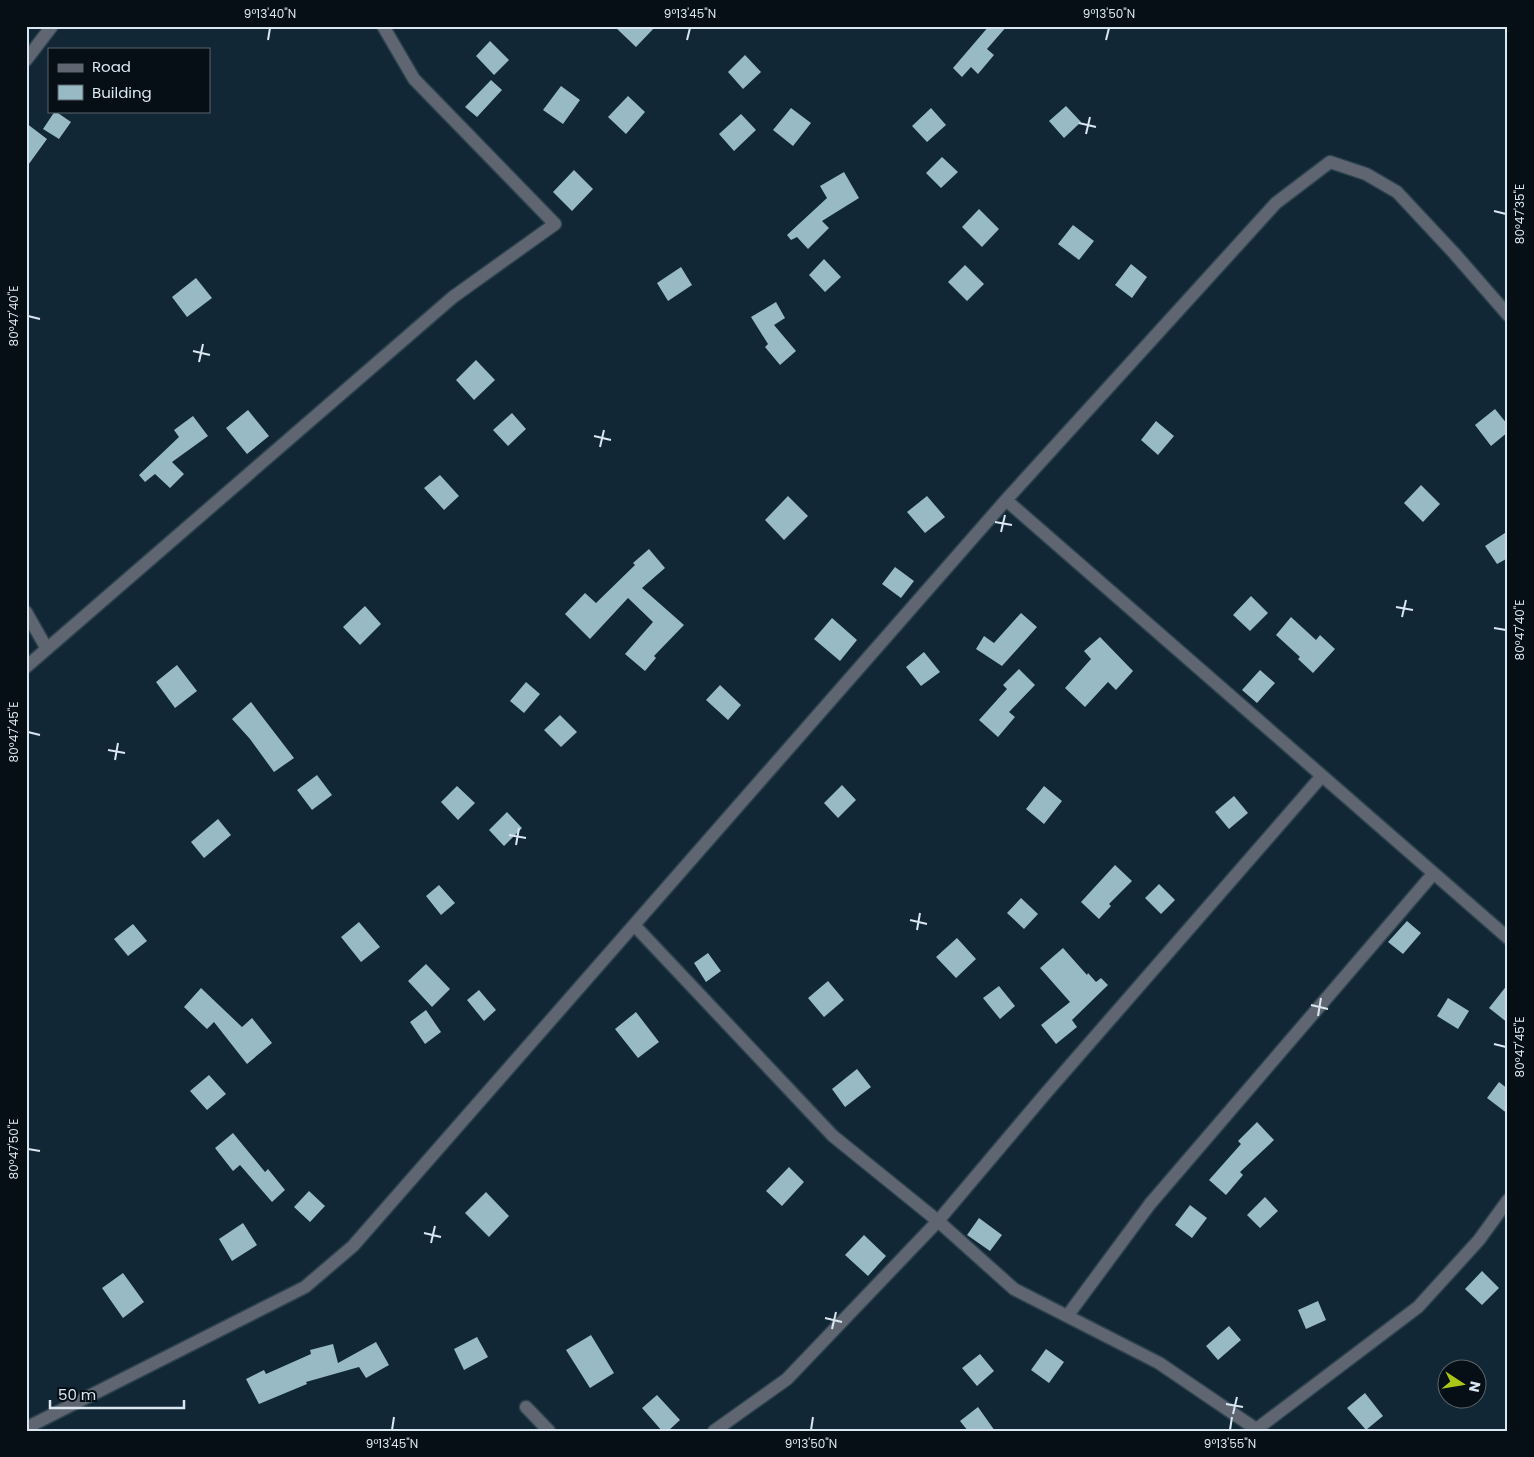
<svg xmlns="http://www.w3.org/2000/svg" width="1534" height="1457" viewBox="0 0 1534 1457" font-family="Poppins,sans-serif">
<rect width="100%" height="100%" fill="#112735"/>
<path fill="#97bac4" d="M 614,26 L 656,26 L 636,47 Z
M 989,26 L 1007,26 L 987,49 L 994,55 L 978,74 L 971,67 L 962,77 L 953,68 Z
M 490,41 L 509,60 L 494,75 L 476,56 Z
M 745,55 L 761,72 L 743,89 L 728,72 Z
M 491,80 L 502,90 L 477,117 L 465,107 Z
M 561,86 L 580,100 L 563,124 L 543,110 Z
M 628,96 L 645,112 L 626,134 L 608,117 Z
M 1066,106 L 1081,122 L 1064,138 L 1049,121 Z
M 791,108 L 811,123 L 793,146 L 773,130 Z
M 931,108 L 946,125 L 927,142 L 912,126 Z
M 55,111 L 71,122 L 59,139 L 43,129 Z
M 741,114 L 756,130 L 734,151 L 719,134 Z
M 26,123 L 47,139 L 26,168 Z
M 942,157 L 958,172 L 941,188 L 926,173 Z
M 574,170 L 593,189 L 572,211 L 553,192 Z
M 844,172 L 859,198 L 822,221 L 829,228 L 808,249 L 797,237 L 791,240 L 787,235 L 827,198 L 820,186 Z
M 979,209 L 999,229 L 982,247 L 962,227 Z
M 1073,225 L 1094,241 L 1079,260 L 1058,244 Z
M 824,259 L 841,277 L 825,292 L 809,275 Z
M 1131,264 L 1147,277 L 1132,298 L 1115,285 Z
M 965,265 L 984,284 L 967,301 L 948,282 Z
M 681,267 L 692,285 L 668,301 L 657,283 Z
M 196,278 L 212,298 L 187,317 L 172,297 Z
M 776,302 L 785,318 L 774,325 L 796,351 L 780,365 L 765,347 L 768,344 L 751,317 Z
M 476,360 L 495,380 L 474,400 L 456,380 Z
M 1495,409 L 1508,425 L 1508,432 L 1491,446 L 1475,425 Z
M 248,410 L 269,436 L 247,454 L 226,428 Z
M 512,413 L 526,429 L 508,446 L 493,430 Z
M 193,416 L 208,436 L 172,462 L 184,474 L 170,488 L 155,474 L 145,482 L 139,475 L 179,437 L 174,430 Z
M 1156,421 L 1174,436 L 1158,455 L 1141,440 Z
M 440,475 L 459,496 L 444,510 L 424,488 Z
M 1421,485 L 1440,504 L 1423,522 L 1404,503 Z
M 788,496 L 808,516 L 784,540 L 765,520 Z
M 927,496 L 945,517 L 925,533 L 907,512 Z
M 1508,531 L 1508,558 L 1497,564 L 1485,546 Z
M 649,549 L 665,568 L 642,588 L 684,625 L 654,656 L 656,658 L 645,671 L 625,654 L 653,622 L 628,598 L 590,639 L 565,614 L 585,593 L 596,603 L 635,565 L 633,563 Z
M 895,567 L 914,581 L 901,598 L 882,584 Z
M 1251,596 L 1268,613 L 1250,631 L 1233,615 Z
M 365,606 L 381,624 L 360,645 L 343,627 Z
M 1021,613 L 1037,627 L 1002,666 L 976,649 L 984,636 L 994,643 Z
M 1291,617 L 1316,640 L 1320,635 L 1335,649 L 1313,673 L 1298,659 L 1300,657 L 1276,635 Z
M 832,618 L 857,640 L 840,661 L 814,639 Z
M 1100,637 L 1133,671 L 1116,690 L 1108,682 L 1085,707 L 1065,688 L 1091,659 L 1084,651 Z
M 924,652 L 940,672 L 921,686 L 906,667 Z
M 177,665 L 197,691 L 175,708 L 156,682 Z
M 1019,669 L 1035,685 L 1009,712 L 1015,717 L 998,737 L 979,720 L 1007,689 L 1003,685 Z
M 1260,670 L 1275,683 L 1257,703 L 1242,690 Z
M 526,682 L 540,694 L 524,713 L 510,701 Z
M 720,685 L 741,705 L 728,720 L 706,700 Z
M 251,702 L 294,758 L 274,772 L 250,739 L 232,719 Z
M 560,715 L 577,732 L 561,747 L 544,730 Z
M 317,775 L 332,795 L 312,810 L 297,790 Z
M 842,785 L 856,800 L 838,818 L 824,803 Z
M 457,786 L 475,803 L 458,820 L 441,802 Z
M 1044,786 L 1062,801 L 1044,824 L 1026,809 Z
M 1234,796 L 1248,813 L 1229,829 L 1215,812 Z
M 507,812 L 522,828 L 504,846 L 489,830 Z
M 218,819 L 231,835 L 204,858 L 191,842 Z
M 1115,865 L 1132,881 L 1109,904 L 1111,906 L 1099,919 L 1081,902 Z
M 1159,884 L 1175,900 L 1161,914 L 1145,898 Z
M 439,885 L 455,903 L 441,915 L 426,896 Z
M 1021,898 L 1038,914 L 1024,929 L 1007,913 Z
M 1407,921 L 1421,933 L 1403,954 L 1388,942 Z
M 359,922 L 380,947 L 361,962 L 341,937 Z
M 133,924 L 147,941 L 128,956 L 114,939 Z
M 957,938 L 976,959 L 956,978 L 936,957 Z
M 1063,948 L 1087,975 L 1088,973 L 1096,982 L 1101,978 L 1108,985 L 1072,1020 L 1077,1027 L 1056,1044 L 1041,1025 L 1070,1002 L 1040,968 Z
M 708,953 L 721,971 L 706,982 L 694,963 Z
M 426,964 L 450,989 L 432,1007 L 408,981 Z
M 828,981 L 844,1000 L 824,1017 L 808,998 Z
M 1508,984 L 1508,1023 L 1489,1008 Z
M 999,986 L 1015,1006 L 1000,1019 L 983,998 Z
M 201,988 L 242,1027 L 252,1018 L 272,1043 L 247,1064 L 214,1022 L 207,1029 L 184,1007 Z
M 479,990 L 496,1010 L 484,1021 L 467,1000 Z
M 1448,998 L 1469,1011 L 1458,1029 L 1437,1016 Z
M 426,1010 L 441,1032 L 425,1044 L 410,1022 Z
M 636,1012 L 659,1042 L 638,1058 L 615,1029 Z
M 857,1069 L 871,1087 L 845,1107 L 832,1089 Z
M 209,1075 L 226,1094 L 207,1110 L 190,1091 Z
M 1499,1082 L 1508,1089 L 1508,1114 L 1487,1098 Z
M 1257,1122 L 1274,1140 L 1240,1172 L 1243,1175 L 1226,1195 L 1209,1180 L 1241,1144 L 1238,1141 Z
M 233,1133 L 265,1172 L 268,1169 L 285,1190 L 272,1202 L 240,1165 L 233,1171 L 215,1148 Z
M 789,1167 L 804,1182 L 782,1206 L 766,1191 Z
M 309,1191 L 325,1206 L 310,1222 L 294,1207 Z
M 486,1192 L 509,1216 L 489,1237 L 465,1213 Z
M 1265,1197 L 1278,1211 L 1260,1228 L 1247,1215 Z
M 1190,1205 L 1207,1218 L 1192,1238 L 1175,1225 Z
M 979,1218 L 1002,1235 L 990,1251 L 967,1235 Z
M 243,1223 L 257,1245 L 232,1261 L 219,1239 Z
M 864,1235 L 886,1256 L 868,1276 L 845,1255 Z
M 1482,1271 L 1499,1288 L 1482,1305 L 1465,1289 Z
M 123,1273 L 144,1302 L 123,1318 L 102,1288 Z
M 1318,1301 L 1326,1320 L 1306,1329 L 1298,1310 Z
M 1229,1326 L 1241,1340 L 1218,1360 L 1206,1346 Z
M 591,1335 L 614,1373 L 590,1388 L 566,1350 Z
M 477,1337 L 488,1357 L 464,1370 L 454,1349 Z
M 376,1342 L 389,1365 L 366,1378 L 359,1367 L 306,1382 L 307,1384 L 259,1404 L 246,1379 L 264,1370 L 266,1374 L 311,1354 L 310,1350 L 333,1344 L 338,1363 Z
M 1046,1349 L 1064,1362 L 1049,1383 L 1031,1370 Z
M 980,1354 L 994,1371 L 977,1386 L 962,1368 Z
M 1365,1393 L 1383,1416 L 1366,1430 L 1347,1408 Z
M 657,1395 L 680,1420 L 668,1431 L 662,1431 L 642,1408 Z
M 978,1407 L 995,1431 L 968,1431 L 960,1421 Z"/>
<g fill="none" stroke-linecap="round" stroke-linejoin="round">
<defs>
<path id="minor" d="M 26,60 L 52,26
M 1006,500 L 1508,938
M 26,612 L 47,649
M 26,667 L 453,297 L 555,224 L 414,79 L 383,26
M 635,926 L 833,1136 L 938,1221 L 1014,1289 L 1159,1363 L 1259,1431
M 1068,1315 L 1150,1204 L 1433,874
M 526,1407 L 549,1431
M 26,1428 L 305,1287 L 353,1246 L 1006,500 L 1276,203 L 1330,162 L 1366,174 L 1397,192 L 1454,253 L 1508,315
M 714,1431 L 787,1379 L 938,1221 L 1046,1093 L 1321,777
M 1254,1431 L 1418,1307 L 1479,1240 L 1508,1200"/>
</defs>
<use href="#minor" stroke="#2d424f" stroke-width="15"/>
<use href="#minor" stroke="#606671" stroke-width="12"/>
</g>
<path fill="none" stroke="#dae7f1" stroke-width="2" d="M 268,40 L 270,28M 687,40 L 690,28M 1106,40 L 1109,28M 1079,123 L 1096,127M 1086,134 L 1090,117M 1494,211 L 1506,214M 28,316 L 40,319M 193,351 L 210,355M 199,362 L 203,344M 594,436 L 611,440M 600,447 L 604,430M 995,522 L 1012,525M 1001,532 L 1005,515M 1396,607 L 1413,610M 1402,617 L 1406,600M 1494,628 L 1506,630M 28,732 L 40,735M 108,750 L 125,753M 115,760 L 118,743M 509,835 L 526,838M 516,845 L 519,828M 910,920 L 927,924M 917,930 L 920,913M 1311,1005 L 1328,1009M 1318,1016 L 1321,998M 1494,1044 L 1506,1047M 28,1149 L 40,1151M 424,1233 L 441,1237M 431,1243 L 435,1226M 825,1318 L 842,1322M 832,1329 L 836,1312M 1226,1404 L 1243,1407M 1233,1414 L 1237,1397M 392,1430 L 394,1417M 811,1430 L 813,1417M 1230,1430 L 1232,1417"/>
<rect width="1534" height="1457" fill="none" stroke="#060f15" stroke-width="55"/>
<rect x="48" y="48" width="162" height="65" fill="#060f15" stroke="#5b656d"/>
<rect x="58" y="64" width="25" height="8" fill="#606671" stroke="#5b656d"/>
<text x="92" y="72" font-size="15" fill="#dae7f1">Road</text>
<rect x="58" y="85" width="25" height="15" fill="#97bac4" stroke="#5b656d"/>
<text x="92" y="98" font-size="15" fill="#dae7f1">Building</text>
<g transform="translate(1462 1384) rotate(102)"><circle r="24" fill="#060f15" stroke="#5b656d"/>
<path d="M0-4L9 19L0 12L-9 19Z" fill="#abc616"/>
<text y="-8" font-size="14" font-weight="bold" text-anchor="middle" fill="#dae7f1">N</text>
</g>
<path d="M50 1400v8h134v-8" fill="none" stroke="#dae7f1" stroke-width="2.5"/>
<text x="58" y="1400" font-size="15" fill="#dae7f1" stroke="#060f15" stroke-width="4" paint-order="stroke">50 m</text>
<rect x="28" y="28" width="1478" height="1402" fill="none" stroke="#dae7f1" stroke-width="2"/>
<g font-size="12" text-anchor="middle" fill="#dae7f1">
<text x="270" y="18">9°13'40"N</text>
<text x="690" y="18">9°13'45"N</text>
<text x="1109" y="18">9°13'50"N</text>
<text transform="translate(1520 214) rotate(-90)" y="4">80°47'35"E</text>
<text transform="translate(14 316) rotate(-90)" y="4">80°47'40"E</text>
<text transform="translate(1520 630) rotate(-90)" y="4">80°47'40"E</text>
<text transform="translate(14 732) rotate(-90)" y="4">80°47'45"E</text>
<text transform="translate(1520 1047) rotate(-90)" y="4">80°47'45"E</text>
<text transform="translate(14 1149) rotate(-90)" y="4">80°47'50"E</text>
<text x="392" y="1448">9°13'45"N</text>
<text x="811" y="1448">9°13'50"N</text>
<text x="1230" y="1448">9°13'55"N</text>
</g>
</svg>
